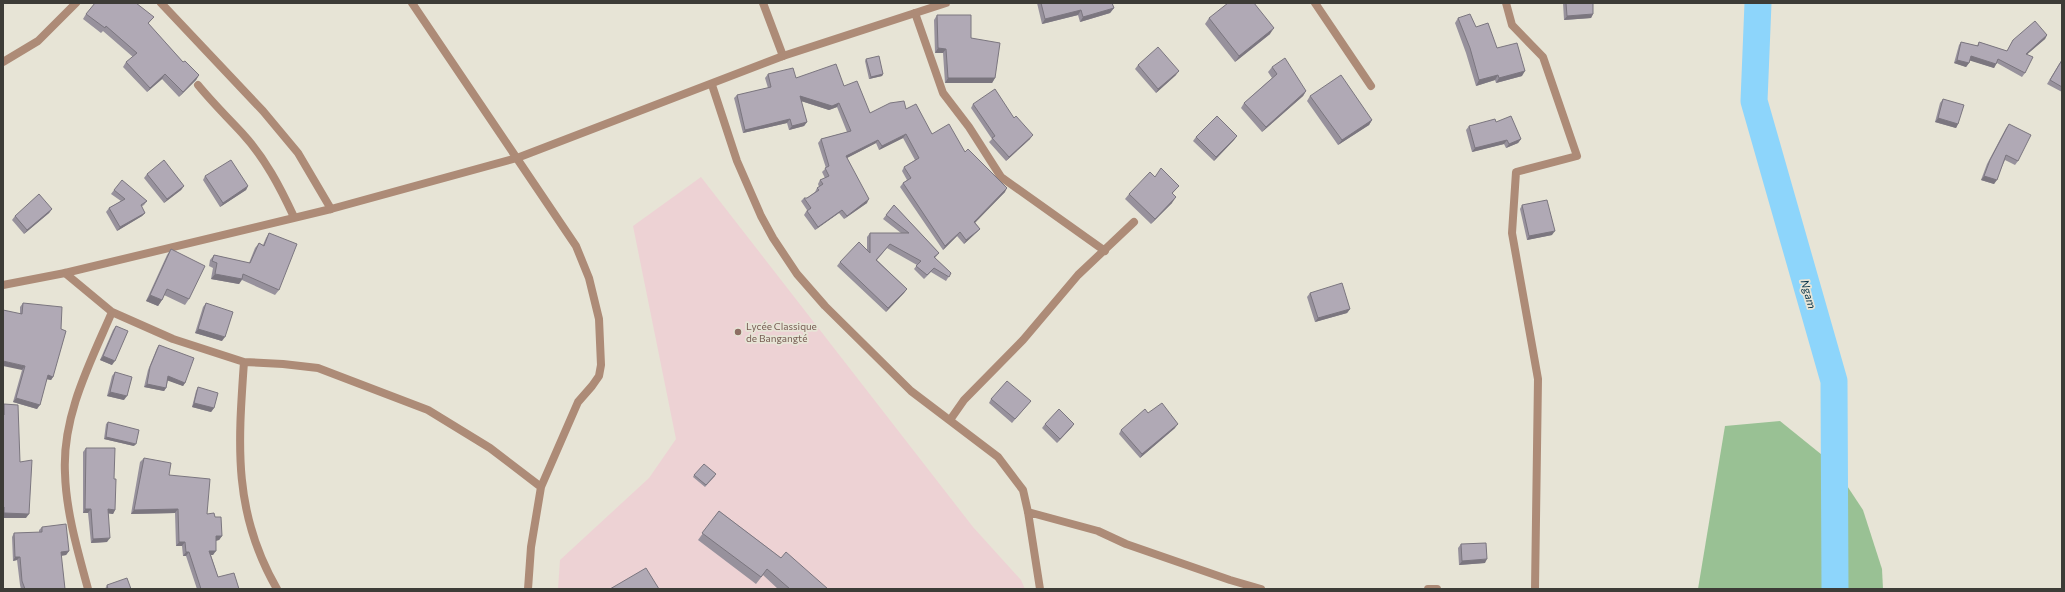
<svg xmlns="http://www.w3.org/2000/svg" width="2065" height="592" viewBox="0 0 2065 592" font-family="Commissioner,sans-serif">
<rect width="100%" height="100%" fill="#e7e4d6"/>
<path fill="#edd2d4" d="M 701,177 L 973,527 L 1021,580 L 1025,589 L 558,589 L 560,560 L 649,478 L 676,439 L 633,226 Z"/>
<path fill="#99c194" d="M 1780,421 L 1832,463 L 1863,510 L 1882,569 L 1883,589 L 1698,589 L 1725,426 Z"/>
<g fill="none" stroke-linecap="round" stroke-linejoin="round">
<path stroke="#8dd5fb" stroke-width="27" d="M 1758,3 L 1754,101 L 1834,381 L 1835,589"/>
<path stroke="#ad8b77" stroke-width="8" d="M 161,3 L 263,111 L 298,153 L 331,209
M 412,3 L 576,246 L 589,278 L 599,319 L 601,365 L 599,376 L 592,386 L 578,402 L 541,487 L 531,547 L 528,589
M 763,3 L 783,56
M 1315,3 L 1371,86
M 1506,3 L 1512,25 L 1543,57 L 1577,156 L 1516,172 L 1512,233 L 1538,379 L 1535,589
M 915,13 L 943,93 L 969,127 L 1001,177 L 1105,251
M 3,62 L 38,41 L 76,3
M 198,85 C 212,102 227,117 242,133 C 265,158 280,187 294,217
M 712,85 L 737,161 L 761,216 L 773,238 L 797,274 L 825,306 L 911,391 L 998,457 L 1023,490 L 1028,512 L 1040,589
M 65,273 L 112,312 L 173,339 L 244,362 L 283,364 L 318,368 L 428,410 L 490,448 L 541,487
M 244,362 C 238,446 233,513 277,589
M 950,420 L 964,400 L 1023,340 L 1078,275 L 1134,222
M 1028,512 L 1098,531 L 1126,544 L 1230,580 L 1261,589
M 88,589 C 78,552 66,512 65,473 C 62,416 90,363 112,312
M 1428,589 L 1437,589"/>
<path stroke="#ad8b77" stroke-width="8" d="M 3,285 L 65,273 L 331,209 L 517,158 L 783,56 L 946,3"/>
</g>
<path fill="#97919c" d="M 1037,3 L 1112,3 L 1114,8 L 1110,13 L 1080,22 L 1078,15 L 1042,24 Z
M 1563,3 L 1593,3 L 1593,14 L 1591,18 L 1564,20 Z
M 86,14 L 154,17 L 148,24 L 183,62 L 199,75 L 196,80 L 179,97 L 162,79 L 147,92 L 123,67 L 126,62 L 133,57 L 103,31 L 101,33 L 83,19 Z
M 937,15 L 971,38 L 995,78 L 992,83 L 945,83 L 943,53 L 935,53 L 934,20 Z
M 1209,18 L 1270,34 L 1235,62 L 1205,24 Z
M 1458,18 L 1476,27 L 1497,48 L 1522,76 L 1496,83 L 1495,80 L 1476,86 L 1466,53 L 1455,23 Z
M 2047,35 L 2045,39 L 2027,54 L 2025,73 L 2022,77 L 1997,63 L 1994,68 L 1970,60 L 1969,63 L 1966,67 L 1954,63 L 1959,45 L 1961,42 L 1977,46 L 1979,42 L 2007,51 L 2013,40 Z
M 866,59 L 883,74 L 882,76 L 869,79 L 865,61 Z
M 2062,60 L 2062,92 L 2047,84 L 2059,64 Z
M 1138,65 L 1176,75 L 1156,93 L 1135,69 Z
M 1272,67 L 1306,91 L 1303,96 L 1262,132 L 1241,108 L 1244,103 L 1272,78 L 1268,72 Z
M 768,74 L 796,78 L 844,86 L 870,113 L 906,109 L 932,134 L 965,152 L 1005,192 L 975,222 L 980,229 L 977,232 L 964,244 L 957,236 L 943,250 L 900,187 L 903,183 L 907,180 L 902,171 L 904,167 L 915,160 L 903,138 L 879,150 L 876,143 L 847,158 L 867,203 L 844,219 L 839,213 L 815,230 L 804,215 L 807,210 L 801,201 L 804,198 L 807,198 L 815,192 L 817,188 L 819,187 L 818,184 L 820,180 L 825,178 L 822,172 L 826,168 L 818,143 L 821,139 L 847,132 L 837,107 L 829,110 L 801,101 L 807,122 L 804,126 L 789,130 L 787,123 L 743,133 L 734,98 L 737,95 L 768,88 L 765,78 Z
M 1310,96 L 1372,120 L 1369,125 L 1338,145 L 1307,101 Z
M 1943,99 L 1958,124 L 1956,128 L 1935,122 L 1940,103 Z
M 973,104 L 1014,118 L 1030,139 L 1006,161 L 989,142 L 992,139 L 971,108 Z
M 1496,122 L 1521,139 L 1518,143 L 1506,148 L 1504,144 L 1472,152 L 1466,130 L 1469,126 Z
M 2009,124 L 2018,161 L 2015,165 L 2005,160 L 1994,184 L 1981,180 L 1987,164 L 2006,128 Z
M 1237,136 L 1234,140 L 1214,161 L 1193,141 L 1196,137 Z
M 147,174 L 184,186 L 181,190 L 164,203 L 144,178 Z
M 205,176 L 248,186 L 246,190 L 220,207 L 203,180 Z
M 1155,177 L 1179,186 L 1172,194 L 1172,203 L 1151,224 L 1125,199 L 1129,194 Z
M 114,190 L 147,201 L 144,205 L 141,207 L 145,213 L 142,216 L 117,231 L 106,212 L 109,208 L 121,201 L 111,194 Z
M 894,205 L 939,253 L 935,258 L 951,273 L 946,281 L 931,272 L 924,279 L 914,269 L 917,265 L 887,248 L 877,260 L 907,289 L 904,293 L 886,312 L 837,266 L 840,262 L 867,250 L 867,237 L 870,233 L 901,233 L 883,219 Z
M 1522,205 L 1552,235 L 1527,240 L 1520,209 Z
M 52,209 L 49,213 L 24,234 L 12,220 L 15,216 Z
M 269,233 L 279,290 L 275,295 L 242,280 L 239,284 L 211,279 L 213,268 L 209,266 L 210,260 L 214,255 L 249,263 L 255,248 L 259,243 L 263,245 L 266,238 Z
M 171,249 L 189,299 L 185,305 L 164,295 L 162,300 L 158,306 L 146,301 L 167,255 Z
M 1310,293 L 1350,309 L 1347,313 L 1315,322 L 1307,297 Z
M 23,303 L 53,377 L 51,380 L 47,379 L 37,409 L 13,402 L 22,370 L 20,313 L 20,307 Z
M 206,303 L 222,341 L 195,333 L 203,307 Z
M 116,326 L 112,365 L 100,360 L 113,330 Z
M 159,345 L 185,383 L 183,386 L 168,380 L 166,388 L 164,391 L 144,387 L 148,370 L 157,348 Z
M 115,372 L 124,400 L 107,396 L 112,376 Z
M 198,387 L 214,408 L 211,412 L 192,407 L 196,391 Z
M 991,399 L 1031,401 L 1012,423 L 989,403 Z
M 4,404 L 20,462 L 26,518 L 3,518 L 3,406 Z
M 1148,413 L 1175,428 L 1140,458 L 1119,434 L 1121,430 Z
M 108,422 L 134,446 L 104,439 L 106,424 Z
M 1045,424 L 1074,424 L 1071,428 L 1057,443 L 1042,428 Z
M 86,448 L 114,479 L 115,510 L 113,514 L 108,513 L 107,542 L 91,543 L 88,513 L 83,513 L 83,452 Z
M 144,458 L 169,475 L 207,514 L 215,517 L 222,536 L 219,540 L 216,541 L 213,555 L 211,555 L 218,577 L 239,589 L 197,589 L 186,556 L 183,556 L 182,546 L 176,546 L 175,513 L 131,514 L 140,462 Z
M 694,475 L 715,476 L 705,487 L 693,477 Z
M 719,511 L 781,558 L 828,589 L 778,589 L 763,575 L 756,584 L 698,540 Z
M 42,527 L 69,551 L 66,555 L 61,556 L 65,589 L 21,589 L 20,585 L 17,560 L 13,561 L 12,537 L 14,533 L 39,533 L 39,530 Z
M 1461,544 L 1485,563 L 1459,565 L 1458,548 Z
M 107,585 L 131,589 L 105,589 Z"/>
<path fill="#7b767f" d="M 1114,8 L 1110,13 L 1080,22 L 1083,17 Z
M 1081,10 L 1078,15 L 1042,24 L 1045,19 Z
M 1593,14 L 1591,18 L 1564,20 L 1567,16 Z
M 1274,28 L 1270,34 L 1235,62 L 1239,56 Z
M 2047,35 L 2045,39 L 2024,57 L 2026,54 Z
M 938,48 L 946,49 L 943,53 L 935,53 Z
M 1971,56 L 1996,64 L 1994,68 L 1968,60 Z
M 1957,60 L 1969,63 L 1966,67 L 1954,63 Z
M 1179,71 L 1176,75 L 1156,93 L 1158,89 Z
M 1525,71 L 1522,76 L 1496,83 L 1499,78 Z
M 165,74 L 162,79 L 147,92 L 150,88 Z
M 883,74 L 882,76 L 869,79 L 871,77 Z
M 199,75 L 196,80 L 179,97 L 183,92 Z
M 1498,75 L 1495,80 L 1476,86 L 1479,80 Z
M 948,78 L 995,78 L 992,83 L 945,83 Z
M 1306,91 L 1303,96 L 1262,132 L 1266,127 Z
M 800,96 L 839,103 L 837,107 L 829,110 L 798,100 Z
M 1938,118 L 1958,124 L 1956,128 L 1935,122 Z
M 790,119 L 787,123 L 743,133 L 745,130 Z
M 1372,120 L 1369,125 L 1338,145 L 1342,140 Z
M 807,122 L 804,126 L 789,130 L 792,126 Z
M 906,134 L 903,138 L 879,150 L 882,146 Z
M 1033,135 L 1030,139 L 1006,161 L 1009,157 Z
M 1237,136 L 1234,140 L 1214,161 L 1216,157 Z
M 1521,139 L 1518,143 L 1506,148 L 1509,144 Z
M 878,140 L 876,143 L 843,160 L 846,156 Z
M 1507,140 L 1504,144 L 1472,152 L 1475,148 Z
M 1984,176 L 1997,180 L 1994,184 L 1981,180 Z
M 184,186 L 181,190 L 164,203 L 167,199 Z
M 248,186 L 246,190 L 220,207 L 223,203 Z
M 1007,188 L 1005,192 L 972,226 L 974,222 Z
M 1176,197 L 1172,203 L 1151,224 L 1155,219 Z
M 869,199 L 867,203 L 844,219 L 847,216 Z
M 52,209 L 49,213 L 24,234 L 27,230 Z
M 842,210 L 839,213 L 815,230 L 818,227 Z
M 145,213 L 142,216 L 117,231 L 120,227 Z
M 980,229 L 977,232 L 964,244 L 966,240 Z
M 1555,231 L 1552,235 L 1527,240 L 1529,236 Z
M 960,232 L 957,236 L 943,250 L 945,246 Z
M 215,274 L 242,279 L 239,284 L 211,279 Z
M 907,289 L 904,293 L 886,312 L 888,308 Z
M 150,295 L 162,300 L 158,306 L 146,301 Z
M 1350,309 L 1347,313 L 1315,322 L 1318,318 Z
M 198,329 L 225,337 L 222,341 L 195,333 Z
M 103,356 L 115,361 L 112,365 L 100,360 Z
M 3,361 L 25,366 L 22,370 L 3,366 Z
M 48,375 L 53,377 L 51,380 L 46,379 Z
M 168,376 L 185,383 L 183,386 L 166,380 Z
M 147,384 L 166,388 L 164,391 L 144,387 Z
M 110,392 L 127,396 L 124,400 L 107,396 Z
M 16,398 L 40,405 L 37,409 L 13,402 Z
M 194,403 L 214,408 L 211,412 L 192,407 Z
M 1074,424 L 1071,428 L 1057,443 L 1060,439 Z
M 1178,424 L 1175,428 L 1140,458 L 1142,454 Z
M 106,437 L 136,444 L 134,446 L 104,439 Z
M 85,509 L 91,509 L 88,513 L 83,513 Z
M 108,509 L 115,510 L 113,514 L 105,513 Z
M 178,509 L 175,513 L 131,514 L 134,510 Z
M 4,513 L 29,514 L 26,518 L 3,518 L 3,515 Z
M 216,536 L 222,536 L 219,540 L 213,541 Z
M 110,538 L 107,542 L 91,543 L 93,539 Z
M 179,542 L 185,542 L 182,546 L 176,546 Z
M 69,551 L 66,555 L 58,556 L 61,552 Z
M 209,551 L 216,551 L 213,555 L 206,555 Z
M 186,552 L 189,552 L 186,556 L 183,556 Z
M 15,557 L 20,557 L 17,560 L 13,561 Z
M 1487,559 L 1485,563 L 1459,565 L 1462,561 Z"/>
<path fill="#b0a9b5" stroke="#7b767f" d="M 95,3 L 136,3 L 154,17 L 148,23 L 183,62 L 185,61 L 199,75 L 183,92 L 165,74 L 150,88 L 126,62 L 137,53 L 106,26 L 105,28 L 86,14 Z
M 1041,3 L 1112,3 L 1114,8 L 1083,17 L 1081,10 L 1045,19 Z
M 1228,3 L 1254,3 L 1274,28 L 1239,56 L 1209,18 Z
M 1566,3 L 1593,3 L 1593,14 L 1567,16 Z
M 1470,14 L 1476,27 L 1488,23 L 1497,48 L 1517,43 L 1525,71 L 1499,78 L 1498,75 L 1479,80 L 1470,48 L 1458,18 Z
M 937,15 L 971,15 L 971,38 L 1000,43 L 995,78 L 948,78 L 946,49 L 938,48 Z
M 2035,21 L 2047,35 L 2026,54 L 2033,57 L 2025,73 L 1998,59 L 1996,64 L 1971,56 L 1969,63 L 1957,60 L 1961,42 L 1978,46 L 1979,42 L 2007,51 L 2013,40 Z
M 1158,47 L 1179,71 L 1158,89 L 1138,65 Z
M 879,56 L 883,74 L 871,77 L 866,59 Z
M 1285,58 L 1306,91 L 1266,127 L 1244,103 L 1277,74 L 1272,67 Z
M 2062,60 L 2062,87 L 2050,80 Z
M 836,64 L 844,86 L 857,81 L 870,113 L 890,103 L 904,101 L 906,109 L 916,104 L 932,134 L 949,124 L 965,152 L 968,149 L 1007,188 L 974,222 L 980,229 L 966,240 L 960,232 L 945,246 L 903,183 L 911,178 L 904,167 L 919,158 L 906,134 L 882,146 L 878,140 L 846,156 L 869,199 L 847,216 L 842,210 L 818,227 L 807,211 L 811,208 L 804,198 L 807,198 L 819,190 L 817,188 L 823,184 L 820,180 L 829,176 L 825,168 L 829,166 L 821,139 L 851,131 L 839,103 L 832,106 L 800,96 L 807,122 L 792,126 L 790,119 L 745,130 L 737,95 L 771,87 L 768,74 L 793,68 L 796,78 Z
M 1341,75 L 1372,120 L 1342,140 L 1310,96 Z
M 995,89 L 1014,118 L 1016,116 L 1033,135 L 1009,157 L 992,138 L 995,136 L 973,104 Z
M 1943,99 L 1964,105 L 1958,124 L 1938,118 Z
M 1217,116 L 1237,136 L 1216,157 L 1196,137 Z
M 1511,116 L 1521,139 L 1509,144 L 1507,140 L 1475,148 L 1469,126 L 1495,119 L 1496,122 Z
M 2009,124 L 2031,135 L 2018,161 L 2006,155 L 1997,180 L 1984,176 L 1990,160 Z
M 164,160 L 184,186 L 167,199 L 147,174 Z
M 231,160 L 248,186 L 223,203 L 205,176 Z
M 1161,168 L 1179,186 L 1172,193 L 1176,197 L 1155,219 L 1129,194 L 1150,172 L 1155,177 Z
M 122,180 L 147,201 L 141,205 L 145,213 L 120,227 L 109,208 L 125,199 L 114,190 Z
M 39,194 L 52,209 L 27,230 L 15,216 Z
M 1547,200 L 1555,231 L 1529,236 L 1522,205 Z
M 894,205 L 939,253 L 934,257 L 951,273 L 949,277 L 934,268 L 927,275 L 916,266 L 921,261 L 890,244 L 876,260 L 907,289 L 888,308 L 840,262 L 859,242 L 870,253 L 870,233 L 909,233 L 886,215 Z
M 269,233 L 297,244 L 279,290 L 243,274 L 242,279 L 215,274 L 217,263 L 212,261 L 214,255 L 250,263 L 259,243 L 264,246 Z
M 171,249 L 205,266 L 189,299 L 167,289 L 162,300 L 150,295 Z
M 1342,283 L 1350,309 L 1318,318 L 1310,293 Z
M 23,303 L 62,307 L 61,329 L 66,331 L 53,377 L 48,375 L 40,405 L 16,398 L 25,366 L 3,361 L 3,310 L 22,314 Z
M 206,303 L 233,312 L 225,337 L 198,329 Z
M 116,326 L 128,331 L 115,361 L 103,356 Z
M 159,345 L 194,358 L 185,383 L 168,376 L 166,388 L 147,384 L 150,367 Z
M 115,372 L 132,377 L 127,396 L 110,392 Z
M 1007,381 L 1031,401 L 1015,419 L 991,399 Z
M 198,387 L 218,393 L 214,408 L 194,403 Z
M 1162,403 L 1178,424 L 1142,454 L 1121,430 L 1145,409 L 1148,413 Z
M 4,404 L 18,405 L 20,462 L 32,460 L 29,514 L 4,513 L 4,507 L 3,507 L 3,415 L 4,415 Z
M 1059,409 L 1074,424 L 1060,439 L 1045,424 Z
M 108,422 L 139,430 L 136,444 L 106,437 Z
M 86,448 L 115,448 L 114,479 L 116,479 L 115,510 L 108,509 L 110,538 L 93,539 L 91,509 L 85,509 Z
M 144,458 L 171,463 L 169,475 L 210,479 L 207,514 L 214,513 L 215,517 L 221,517 L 222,536 L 216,536 L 216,551 L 209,551 L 218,577 L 234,573 L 239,589 L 201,589 L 189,552 L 186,552 L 185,542 L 179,542 L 178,509 L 134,510 Z
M 704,464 L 716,474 L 706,485 L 694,475 Z
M 719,511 L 781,558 L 786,552 L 828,589 L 790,589 L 767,569 L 761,577 L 702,533 Z
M 66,524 L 69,551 L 61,552 L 65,589 L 25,589 L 22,581 L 20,557 L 15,557 L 14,533 L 42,532 L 42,527 Z
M 1486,543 L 1487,559 L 1462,561 L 1461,544 Z
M 646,568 L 659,589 L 610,589 Z
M 127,578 L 131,589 L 108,589 L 107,585 Z"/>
<circle fill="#8d6e63" stroke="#e7e4d6" stroke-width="1.5" cx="738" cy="332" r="4"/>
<g text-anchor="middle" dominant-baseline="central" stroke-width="3.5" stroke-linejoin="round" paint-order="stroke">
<g font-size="10" fill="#785e54" stroke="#e7e4d6" text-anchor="start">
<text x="746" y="326">Lycée Classique<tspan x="746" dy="12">de Bangangté</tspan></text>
</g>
<g font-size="11" font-style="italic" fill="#0b364a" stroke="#e7e4d6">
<text transform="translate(1809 294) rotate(74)">Ngam</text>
</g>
</g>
<rect width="2065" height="592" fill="none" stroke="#3d3c37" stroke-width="8"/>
</svg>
